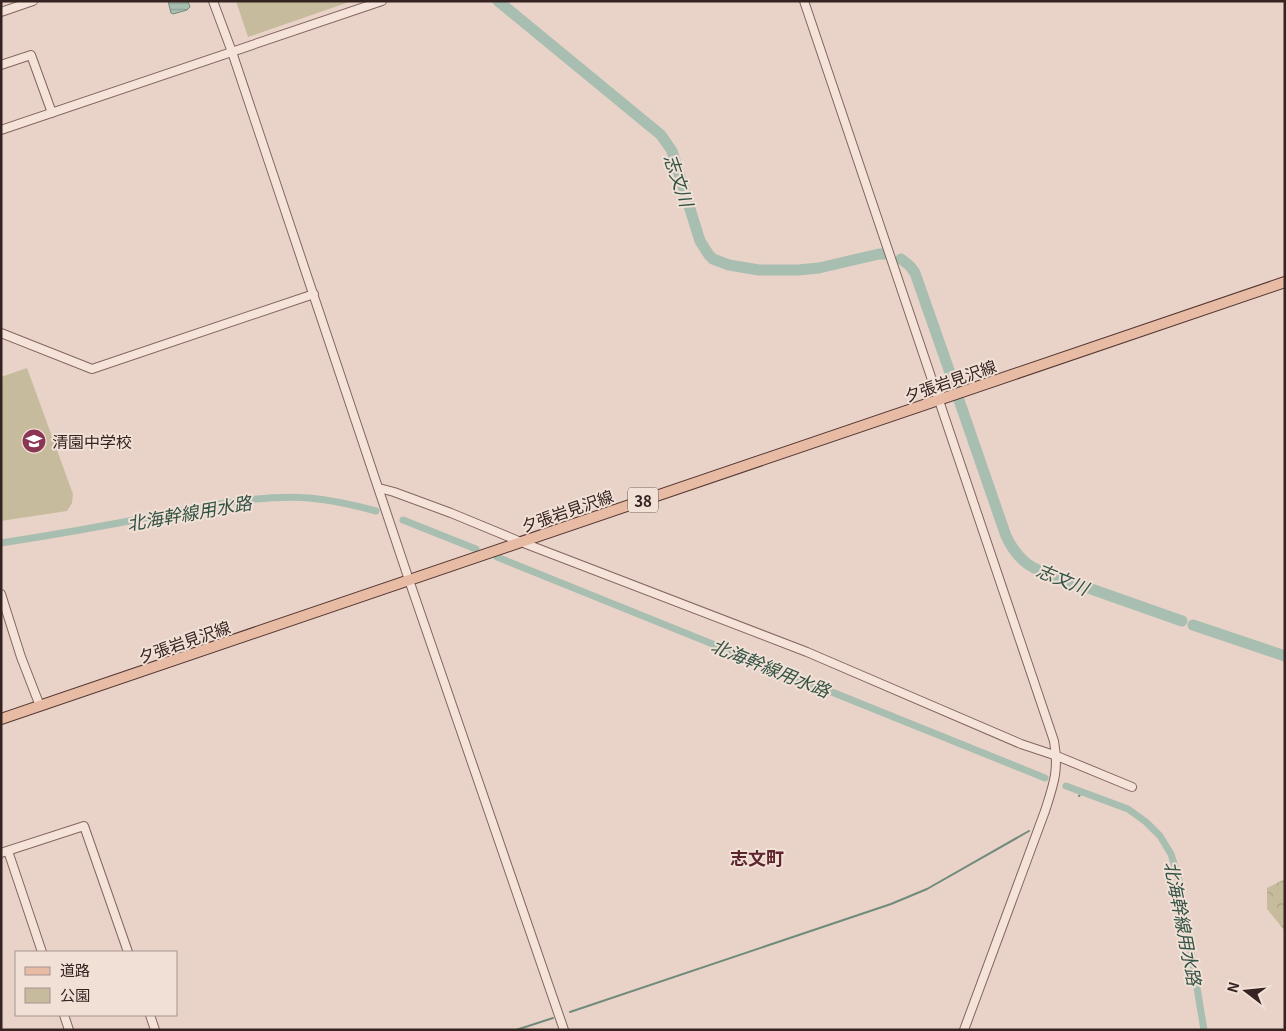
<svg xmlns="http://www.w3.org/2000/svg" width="1286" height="1031" viewBox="0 0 1286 1031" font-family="Georgia,'Noto Sans JP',serif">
<defs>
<pattern id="forest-crowns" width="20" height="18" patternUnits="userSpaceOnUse" patternTransform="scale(1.25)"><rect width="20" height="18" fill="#c6bc9d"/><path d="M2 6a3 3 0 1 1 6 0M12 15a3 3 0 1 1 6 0" fill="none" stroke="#aba187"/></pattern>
<pattern id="water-rules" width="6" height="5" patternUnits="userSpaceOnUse" patternTransform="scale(1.25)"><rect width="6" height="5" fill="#a8beb0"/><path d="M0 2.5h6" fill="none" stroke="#91a397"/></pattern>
</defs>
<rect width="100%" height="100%" fill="#e9d3c8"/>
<path fill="url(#forest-crowns)" d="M 1285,879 L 1285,931 L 1267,909 L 1267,888 Z"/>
<path fill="#c6bc9d" d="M 236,1 L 352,1 L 248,37 Z
M 27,368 L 73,494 L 72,503 L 67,511 L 1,521 L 1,377 Z"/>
<path fill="url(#water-rules)" stroke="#708b7b" d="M 168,1 L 188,1 L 190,7 L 187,10 L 173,14 L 171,13 Z"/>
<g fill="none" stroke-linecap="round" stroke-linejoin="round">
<path stroke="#708b7b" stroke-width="2" d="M 1079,796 L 1082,792
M 570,1012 L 891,904 L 927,889 L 1029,831
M 516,1030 L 553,1018"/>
<path stroke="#a8beb0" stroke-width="7" d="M 403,520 L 476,549
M 1,543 C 53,535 104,526 155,516 C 205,507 258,494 309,498 C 332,500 354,505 376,511
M 497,557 L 1045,778
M 1066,786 L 1128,809 L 1146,822 L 1160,836 L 1171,854 L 1179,880 L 1204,1030"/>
<path stroke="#a8beb0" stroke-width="11" d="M 498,1 L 661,135 L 672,151 L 700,241 L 709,255 L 713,259 L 729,265 L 759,270 L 798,270 L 819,268 L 879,254 L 885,254
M 901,259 L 910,266 L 915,273 L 955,387
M 959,400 L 1006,536 C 1019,563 1033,570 1060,578 L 1182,621
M 1193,625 L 1285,656"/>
<defs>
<path id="minor" d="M 213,1 L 232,52 L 409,580 L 564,1030
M 804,1 L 1054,741 C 1059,770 1054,783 1045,811 L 964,1030
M 1,12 L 33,1
M 1,65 L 31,55 L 52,113
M 1,130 L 382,1
M 1,333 L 92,369 L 314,294
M 379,488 L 394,492 L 451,513 L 521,542 L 807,652 L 1021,744 L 1057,756 L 1132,787
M 1,594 L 21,657 L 40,706
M 8,851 L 42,952
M 1,853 L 84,826 L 128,952
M 64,1015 L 69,1030
M 150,1015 L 155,1030"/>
<path id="major" d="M 1,719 L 1285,282"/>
</defs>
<use href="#minor" stroke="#83655f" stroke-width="10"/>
<use href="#major" stroke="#513632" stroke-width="12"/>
<use href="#minor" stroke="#f5e3da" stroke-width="8"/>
<use href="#major" stroke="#e8bba4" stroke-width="10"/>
</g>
<defs>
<symbol id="school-disc" viewBox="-11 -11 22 22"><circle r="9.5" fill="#8b3655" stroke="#f1e0d6"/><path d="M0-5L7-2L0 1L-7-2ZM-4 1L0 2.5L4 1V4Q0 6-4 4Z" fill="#fff"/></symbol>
</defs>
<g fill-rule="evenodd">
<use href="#school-disc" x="20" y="427" width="28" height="28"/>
</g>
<g text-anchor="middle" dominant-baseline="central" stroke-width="4" stroke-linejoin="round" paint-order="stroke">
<rect fill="#f1e0d6" stroke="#6d5c57" stroke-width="1" x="628" y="487.5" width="30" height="25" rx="4"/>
<g font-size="15" font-weight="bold" fill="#352321">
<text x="643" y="500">38</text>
</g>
<g font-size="16" fill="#352321" stroke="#f1e0d6">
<text transform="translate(950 380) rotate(-19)">夕張岩見沢線</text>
<text transform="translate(567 510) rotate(-19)">夕張岩見沢線</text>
<text transform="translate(184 641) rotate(-19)">夕張岩見沢線</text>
</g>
<g font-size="16" fill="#352321" stroke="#f1e0d6" text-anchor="start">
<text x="52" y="441">清園中学校</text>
</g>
<g font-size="18" font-style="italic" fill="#325345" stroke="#f1e0d6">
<text transform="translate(680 180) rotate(71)">志文川</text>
<text transform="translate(189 512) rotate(-10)">北海幹線用水路</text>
<text transform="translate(1063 578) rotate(22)">志文川</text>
<text transform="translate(771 667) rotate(22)">北海幹線用水路</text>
<text transform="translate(1184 923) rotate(79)">北海幹線用水路</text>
</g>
<g font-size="18" font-weight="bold" fill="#5d252d" stroke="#f1e0d6">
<text x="757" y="857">志文町</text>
</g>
</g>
<rect width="1286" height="1031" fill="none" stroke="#352321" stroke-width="5"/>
<rect x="15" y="951" width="162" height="65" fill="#f1e0d6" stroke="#a6948e"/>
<rect x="25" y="967" width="25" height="8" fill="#e8bba4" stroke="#a6948e"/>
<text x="60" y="976" font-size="15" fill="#352321">道路</text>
<rect x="25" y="988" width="25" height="15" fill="#c6bc9d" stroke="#a6948e"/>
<text x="60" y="1001" font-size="15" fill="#352321">公園</text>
<g transform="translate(1246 991) rotate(286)" stroke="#f1e0d6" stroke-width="4" paint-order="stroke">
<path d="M0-4L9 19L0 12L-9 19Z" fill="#352321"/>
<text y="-8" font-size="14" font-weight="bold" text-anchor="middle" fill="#352321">N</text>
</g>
</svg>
